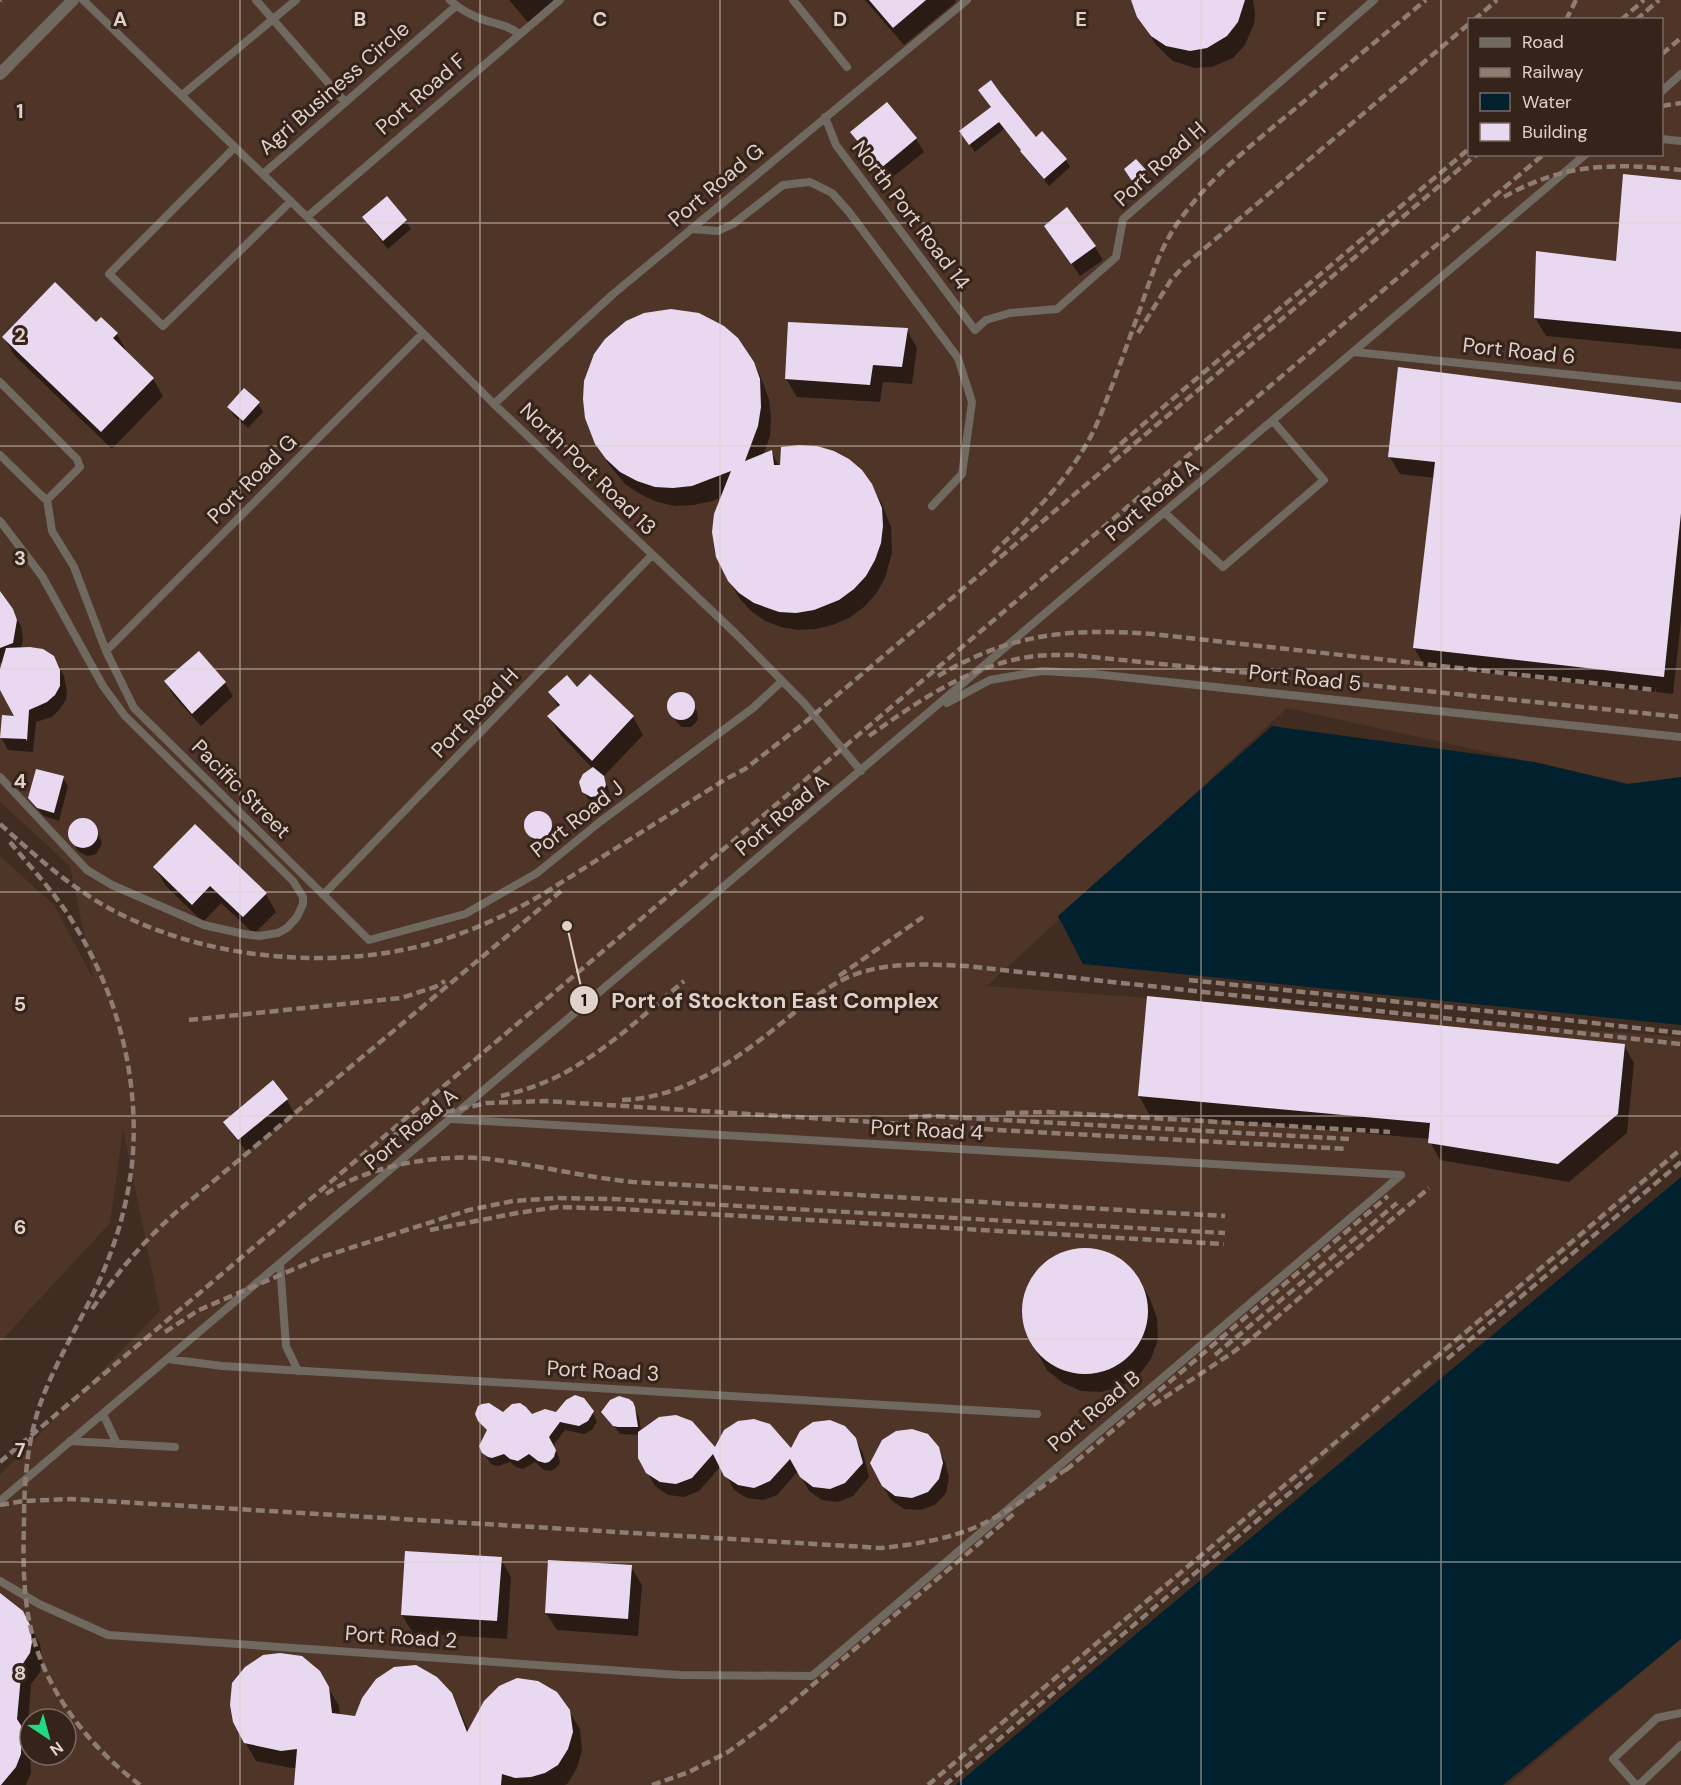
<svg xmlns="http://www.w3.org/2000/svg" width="1681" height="1785" viewBox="0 0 1681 1785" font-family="'DM Sans',sans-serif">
<rect width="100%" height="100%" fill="#412c22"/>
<path fill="#4f3527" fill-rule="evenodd" d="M 0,0 L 1681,0 L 1681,795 L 1287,708 L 987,986 L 1681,1037 L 1681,1154 L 941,1785 L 0,1785 L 0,1475 L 160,1311 L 123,1129 L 110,1223 L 0,1342 L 0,856 L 54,905 L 93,978 L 70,866 L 0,802 ZM 1470,20 L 1662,20 L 1662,154 L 1470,154 ZM 30,1719 L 66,1719 L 66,1755 L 30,1755 Z
M 1681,1639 L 1681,1785 L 1508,1785 Z"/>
<path fill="#00212d" d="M 1272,726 L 1535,762 L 1627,784 L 1681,777 L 1681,1025 L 1083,964 L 1058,916 Z
M 1681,1177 L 1681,1639 L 1503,1785 L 956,1785 Z"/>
<path fill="#0007" d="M 509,0 L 560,0 L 532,27 Z
M 865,0 L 955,0 L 956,2 L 904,45 Z
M 1134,0 L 1253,0 L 1255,13 L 1254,24 L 1245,45 L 1233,58 L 1212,67 L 1195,68 L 1173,61 L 1156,45 L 1145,27 Z
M 980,91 L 1036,139 L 1066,160 L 1070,167 L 1049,186 L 1026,159 L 1022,151 L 1004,129 L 975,152 L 966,139 L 992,108 Z
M 887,104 L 916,139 L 924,152 L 888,181 L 860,146 L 852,133 Z
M 1144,171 L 1149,179 L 1138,188 L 1130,178 Z
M 1681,182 L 1681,349 L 1546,336 L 1535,318 L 1617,263 Z
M 387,198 L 406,221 L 411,229 L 388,249 L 369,226 L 364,218 Z
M 1067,210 L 1095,247 L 1103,260 L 1080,276 L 1046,226 Z
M 96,324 L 117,334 L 127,352 L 153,379 L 163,396 L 112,449 L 14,355 L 4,337 Z
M 907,330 L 917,348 L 912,384 L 883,382 L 880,402 L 797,397 L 786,379 Z
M 748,354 L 759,373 L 769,399 L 771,417 L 770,436 L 763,456 L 771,452 L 779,466 L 871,485 L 882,504 L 891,527 L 892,553 L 885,578 L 876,594 L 864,607 L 849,618 L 833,625 L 816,629 L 798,630 L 781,627 L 765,621 L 751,611 L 740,599 L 720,565 L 723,497 L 712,501 L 694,505 L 675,506 L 657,502 L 640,494 L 625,484 L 607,462 L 597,443 Z
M 258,403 L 263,412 L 248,428 L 234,416 L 229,407 Z
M 1681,404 L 1681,621 L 1673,694 L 1425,666 L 1414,648 L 1435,478 L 1400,474 L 1389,456 Z
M 0,600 L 9,606 L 21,626 L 23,639 L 21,649 L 56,662 L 64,676 L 67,691 L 66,700 L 59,710 L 52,717 L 36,722 L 33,752 L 8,750 L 1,737 L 16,718 L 3,663 L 0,663 Z
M 198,653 L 225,683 L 233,696 L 201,726 L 173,695 L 166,682 Z
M 577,689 L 633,717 L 643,735 L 603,777 L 608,787 L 610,796 L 603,804 L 596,805 L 588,799 L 583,790 L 593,769 L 560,734 L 549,717 L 559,708 L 550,692 Z
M 682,694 L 687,695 L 697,711 L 698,720 L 691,727 L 682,727 L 675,720 L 670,711 L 670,701 L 676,695 Z
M 63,778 L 68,786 L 59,821 L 44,816 L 35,807 L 29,798 Z
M 533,814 L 542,814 L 549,819 L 554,829 L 555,838 L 550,845 L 541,847 L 533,841 L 528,832 L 526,826 L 527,821 Z
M 80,820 L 87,820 L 93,824 L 98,833 L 102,843 L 97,853 L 94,855 L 87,856 L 78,851 L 70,836 L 71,825 Z
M 155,868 L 266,894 L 276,912 L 254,934 L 221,903 L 203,922 L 166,886 Z
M 1624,1045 L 1634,1063 L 1627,1133 L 1569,1182 L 1440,1160 L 1430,1142 L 1430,1139 L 1149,1114 L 1139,1096 Z
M 287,1100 L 294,1113 L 247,1152 L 233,1135 L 225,1122 Z
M 1087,1249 L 1108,1253 L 1126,1263 L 1139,1280 L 1150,1299 L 1157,1318 L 1158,1339 L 1151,1359 L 1138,1376 L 1120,1387 L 1101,1392 L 1081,1391 L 1063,1383 L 1047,1370 L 1026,1333 L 1022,1314 L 1025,1294 L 1033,1276 L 1047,1261 L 1066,1252 Z
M 634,1408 L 639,1417 L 641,1431 L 716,1450 L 791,1450 L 855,1439 L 863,1453 L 869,1477 L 853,1496 L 838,1502 L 822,1500 L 809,1491 L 798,1471 L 777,1495 L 763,1500 L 747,1498 L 734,1490 L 721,1466 L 699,1491 L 684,1497 L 668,1495 L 655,1486 L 647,1472 L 640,1435 L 620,1434 L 603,1412 Z
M 592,1412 L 597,1421 L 592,1430 L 584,1434 L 565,1430 L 553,1446 L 559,1457 L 560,1463 L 556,1468 L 551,1471 L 544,1470 L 535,1462 L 523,1469 L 516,1467 L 510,1462 L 498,1466 L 491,1464 L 483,1452 L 488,1432 L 477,1417 L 503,1413 L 531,1416 Z
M 937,1448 L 945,1462 L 949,1477 L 946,1493 L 935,1505 L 920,1510 L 904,1509 L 891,1500 L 883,1486 Z
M 501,1559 L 511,1577 L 507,1639 L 413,1633 L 402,1615 Z
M 631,1567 L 642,1585 L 638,1636 L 557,1630 L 546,1613 Z
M 0,1596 L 22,1612 L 40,1644 L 42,1661 L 40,1672 L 31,1684 L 27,1738 L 30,1744 L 31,1773 L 26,1785 L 0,1785 Z
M 319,1672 L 339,1706 L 340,1715 L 356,1718 L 451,1694 L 461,1713 L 469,1732 L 569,1711 L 580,1729 L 582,1751 L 577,1768 L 568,1783 L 565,1785 L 296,1785 L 297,1768 L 292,1768 L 256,1761 L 245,1742 Z"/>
<path fill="#e8d9f1" d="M 869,0 L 926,0 L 893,28 Z
M 1131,0 L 1245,0 L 1238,22 L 1227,36 L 1207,48 L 1190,51 L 1166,46 L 1151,36 L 1137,17 Z
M 991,80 L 1001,94 L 1036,137 L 1042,131 L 1067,159 L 1044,179 L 1020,151 L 1021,150 L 999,122 L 969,145 L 959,131 L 991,107 L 978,90 Z
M 887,102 L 917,138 L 880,169 L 850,132 Z
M 1136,159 L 1146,170 L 1132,181 L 1124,169 Z
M 1623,174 L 1681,180 L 1681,332 L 1534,318 L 1536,251 L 1616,261 Z
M 387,196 L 407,220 L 383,241 L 362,217 Z
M 1067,207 L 1096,246 L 1071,264 L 1044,226 Z
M 55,282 L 96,322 L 101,317 L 118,333 L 113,338 L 154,378 L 101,432 L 2,337 Z
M 671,309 L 699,313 L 724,326 L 738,338 L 754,362 L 760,379 L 761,407 L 758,426 L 745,461 L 772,450 L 774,465 L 780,465 L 781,447 L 799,445 L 817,446 L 834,451 L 849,459 L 862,470 L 872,484 L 882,508 L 883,526 L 881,543 L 875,560 L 866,576 L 854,589 L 839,600 L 814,610 L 796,613 L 779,612 L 754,603 L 739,593 L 728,581 L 716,557 L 712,532 L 714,514 L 731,471 L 692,486 L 673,488 L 655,487 L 637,481 L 620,472 L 606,459 L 595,444 L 585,418 L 583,399 L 584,381 L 594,354 L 605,339 L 626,321 L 644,313 Z
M 788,322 L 908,328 L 902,367 L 873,365 L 870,385 L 785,379 Z
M 1398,367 L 1681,403 L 1681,513 L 1664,677 L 1413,648 L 1435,462 L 1388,457 Z
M 244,388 L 260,402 L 243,421 L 227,407 Z
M 0,591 L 13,609 L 17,620 L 13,643 L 0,648 Z
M 30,647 L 43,649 L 54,656 L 60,670 L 60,686 L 55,695 L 47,702 L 29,710 L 27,741 L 26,739 L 0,738 L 2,715 L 14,716 L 0,690 L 0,669 L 6,648 Z
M 199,651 L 226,682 L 192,714 L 164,681 Z
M 590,674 L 634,716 L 592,761 L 547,716 L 560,705 L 548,692 L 567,675 L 577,687 Z
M667 706a14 14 0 1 1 28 0a14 14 0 1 1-28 0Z
M 593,767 L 604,776 L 606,785 L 602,793 L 597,796 L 591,797 L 582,792 L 579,782 L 583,774 Z
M 36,769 L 64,776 L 54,813 L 37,808 L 28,798 Z
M524 825a14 14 0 1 1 28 0a14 14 0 1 1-28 0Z
M68 833a15 15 0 1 1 30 0a15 15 0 1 1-30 0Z
M 195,824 L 267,893 L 243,917 L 210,886 L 192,905 L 153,867 Z
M 1147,996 L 1625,1044 L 1618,1114 L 1558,1164 L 1428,1143 L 1430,1123 L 1138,1096 Z
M 273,1080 L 288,1099 L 238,1140 L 223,1122 Z
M1022 1311a63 63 0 1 1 126 0a63 63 0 1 1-126 0Z
M 575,1395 L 584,1398 L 594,1411 L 588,1421 L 579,1426 L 560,1422 L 549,1437 L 556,1450 L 554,1457 L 549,1462 L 545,1463 L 538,1461 L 529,1454 L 518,1461 L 510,1459 L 504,1454 L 492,1458 L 488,1457 L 482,1453 L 479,1446 L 487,1430 L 478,1421 L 475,1414 L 478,1406 L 482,1404 L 489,1403 L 503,1412 L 512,1404 L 520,1403 L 526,1407 L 532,1414 L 545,1409 L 556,1412 L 566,1400 Z
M 619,1396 L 629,1399 L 633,1402 L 635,1407 L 638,1427 L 618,1427 L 613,1426 L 601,1412 L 610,1400 Z
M 676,1415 L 692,1421 L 715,1447 L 724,1430 L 738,1421 L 754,1419 L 770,1424 L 791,1448 L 800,1431 L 813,1422 L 830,1420 L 845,1426 L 856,1438 L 863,1463 L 845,1483 L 830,1489 L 813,1487 L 800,1477 L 790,1459 L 770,1481 L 754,1488 L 738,1485 L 724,1476 L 713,1454 L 692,1478 L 676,1484 L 660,1482 L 646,1473 L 638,1458 L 638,1432 L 659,1417 Z
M 912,1429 L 928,1434 L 939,1447 L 943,1463 L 939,1479 L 928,1492 L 912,1498 L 895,1496 L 882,1486 L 870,1463 L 882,1440 L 896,1431 Z
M 405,1551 L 502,1557 L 497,1621 L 401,1615 Z
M 548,1560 L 632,1565 L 628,1619 L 545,1613 Z
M 0,1593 L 23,1611 L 30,1625 L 32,1642 L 30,1653 L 22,1665 L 17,1719 L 22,1727 L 21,1754 L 16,1767 L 1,1785 L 0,1785 Z
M 280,1653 L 302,1656 L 320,1671 L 329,1687 L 332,1713 L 355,1716 L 362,1698 L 376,1679 L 394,1667 L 416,1665 L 437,1677 L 452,1693 L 467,1732 L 484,1701 L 499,1686 L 517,1678 L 538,1681 L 557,1692 L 570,1710 L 573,1732 L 568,1749 L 558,1765 L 545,1773 L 531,1777 L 515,1778 L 502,1774 L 501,1785 L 294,1785 L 297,1749 L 281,1751 L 244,1743 L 233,1722 L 230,1705 L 232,1683 L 245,1667 L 263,1655 Z"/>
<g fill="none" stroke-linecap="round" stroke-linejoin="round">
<path stroke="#6f6960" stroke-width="8" d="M 83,0 L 307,217 L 494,404 L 735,633 L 804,703 L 861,771
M 256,0 L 345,102
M 450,0 C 458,8 469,14 479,18 C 493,24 507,24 519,34
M 793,0 L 847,67
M 1662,91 L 1681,74
M 182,95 L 296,0
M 825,117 L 836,145 L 975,330 L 986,320 L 1010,313 L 1057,309 L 1116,257 L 1123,219 L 1374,0
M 1662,139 L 1681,141
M 235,147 L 109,274 L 163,326 L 291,201
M 263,174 L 456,6
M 307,217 L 560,0
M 691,229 L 718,231 L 733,224 L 783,185 L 810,182 L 832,193 L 849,212 L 958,358 L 972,402 L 962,474 L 932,506
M 1354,352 L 1681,386
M 0,382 L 77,459 L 80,467 L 49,498 L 45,499 L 0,455
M 494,404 L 612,295 L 967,0
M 47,499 L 52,531 L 74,567 L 106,651 L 134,708 L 369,940 L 465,914 L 537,873 L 601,821 L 753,708 L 782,681
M 1165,513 L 1223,567 L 1324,480 L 1273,421
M 0,521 L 42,576 L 103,686 L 125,716 L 293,881 L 303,897 L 303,904 L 297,917 L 287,928 L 278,933 L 259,936 L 244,934 L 204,925 L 112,885 L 87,870 L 0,777
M 106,651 L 423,333
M 947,703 L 990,680 L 1042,671 L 1094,674 L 1681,737
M 323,895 L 652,555
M 452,1119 L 1401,1175
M 280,1264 L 286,1346 L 298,1371
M 168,1359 L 222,1366 L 1037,1414
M 103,1414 L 117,1444
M 70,1441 L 175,1447
M 0,1501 L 1586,154
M 0,1581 L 39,1604 L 108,1635 L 680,1675 L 812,1676 L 1401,1175
M 1636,1785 L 1613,1759 L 1657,1718 L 1681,1713
M 1639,1785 L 1681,1745"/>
<path stroke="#6f6960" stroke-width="12" d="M 0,74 L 73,0"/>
<path stroke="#8e7d74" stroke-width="4.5" stroke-dasharray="9 4.5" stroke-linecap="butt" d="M 0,1 L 1,0
M 1474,20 L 1497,0
M 1566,20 L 1576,0
M 1621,20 L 1644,0
M 1636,20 L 1659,0
M 1662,54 L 1681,38
M 1662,106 L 1681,103
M 1504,197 C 1563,163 1615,163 1681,170
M 1138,333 L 1171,280 L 1185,265 L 1470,23
M 1110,453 L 1183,390 L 1470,148
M 993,553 C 1034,513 1076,473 1099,419 C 1113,384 1126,348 1139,312 C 1150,281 1159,249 1179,221 C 1211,176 1254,143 1296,108 C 1339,72 1382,36 1426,0
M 938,676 C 1011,633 1070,628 1153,634 L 1656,690
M 869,736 C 920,700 971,664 1035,656 C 1048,655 1060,655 1073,655 L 1681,717
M 0,824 C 38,858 74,891 120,914 C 212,960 336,971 435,942 C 473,931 509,914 543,894 L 726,779 L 745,769 L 803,724 L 1477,154
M 10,842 C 32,869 56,894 74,924 C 116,992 138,1072 133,1152 C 130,1195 118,1238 101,1277 C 84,1315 62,1351 46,1389 C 28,1431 24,1477 24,1522 C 23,1555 23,1588 29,1620 C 42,1687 87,1745 140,1785
M 839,976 L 923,917
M 1189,980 L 1505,1013 L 1681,1033
M 807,1003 C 818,995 830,986 842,980 C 880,961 925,964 966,966 L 1681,1044
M 189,1020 L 401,998 L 435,987 L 445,981
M 501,1096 C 523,1091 546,1083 566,1072 C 609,1048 646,1013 684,981
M 622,1100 C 695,1098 757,1043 811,999
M 446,1112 L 487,1103 L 546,1101 L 998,1130 L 1348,1149
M 1006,1113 L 1048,1112 L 1390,1132
M 909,1117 L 932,1116 L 1349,1139
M 394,1135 L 452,1110
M 326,1194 C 367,1166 439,1153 489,1159 C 537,1165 584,1177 633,1182 L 1225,1216
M 430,1230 L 517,1213 L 558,1207 L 620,1209 L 1224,1244
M 92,1309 C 118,1272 140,1245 173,1215 L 561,891
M 165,1332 L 199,1310 L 322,1257 L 469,1210 L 513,1201 L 556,1198 L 614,1199 L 1225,1233
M 1215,1355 L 1397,1203
M 1447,1359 L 1681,1162
M 1153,1405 L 1232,1353 L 1257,1334 L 1429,1188
M 0,1462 L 1544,154
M 1066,1470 L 1388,1196
M 0,1505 L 24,1501 L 71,1499 L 881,1548 C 911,1545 943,1540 971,1529 C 1008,1514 1040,1488 1072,1465
M 652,1785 L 689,1772 L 728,1752 L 769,1722 L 1016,1512
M 928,1785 L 1355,1426 L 1681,1149
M 945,1785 L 1312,1474"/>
</g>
<path fill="none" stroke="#dfd2cb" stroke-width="1.5" stroke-opacity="0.55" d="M 240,0 L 240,1785M 480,0 L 480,1785M 720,0 L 720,1785M 961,0 L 961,1785M 1201,0 L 1201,1785M 1441,0 L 1441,1785M 0,223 L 1681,223M 0,446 L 1681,446M 0,669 L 1681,669M 0,892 L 1681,892M 0,1116 L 1681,1116M 0,1339 L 1681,1339M 0,1562 L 1681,1562"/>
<g text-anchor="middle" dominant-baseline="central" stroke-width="6" stroke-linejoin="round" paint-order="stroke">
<g font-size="21" fill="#dfd2cb" stroke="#362319">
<text transform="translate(334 88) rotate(-41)">Agri Business Circle</text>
<text transform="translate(421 94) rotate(-41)">Port Road F</text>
<text transform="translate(1160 164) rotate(-42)">Port Road H</text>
<text transform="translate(716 185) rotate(-40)">Port Road G</text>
<text transform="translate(911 215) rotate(53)">North Port Road 14</text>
<text transform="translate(1519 351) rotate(6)">Port Road 6</text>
<text transform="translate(588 469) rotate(44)">North Port Road 13</text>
<text transform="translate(252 479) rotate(-45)">Port Road G</text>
<text transform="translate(1152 500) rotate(-40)">Port Road A</text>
<text transform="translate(1305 678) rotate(6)">Port Road 5</text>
<text transform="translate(475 713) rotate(-46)">Port Road H</text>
<text transform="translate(241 789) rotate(45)">Pacific Street</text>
<text transform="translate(782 815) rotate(-40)">Port Road A</text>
<text transform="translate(577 819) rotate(-38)">Port Road J</text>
<text transform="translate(411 1129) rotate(-40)">Port Road A</text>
<text transform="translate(927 1130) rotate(3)">Port Road 4</text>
<text transform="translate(603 1371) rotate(3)">Port Road 3</text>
<text transform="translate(1094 1411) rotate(-40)">Port Road B</text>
<text transform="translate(401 1637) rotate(4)">Port Road 2</text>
</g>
</g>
<g font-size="20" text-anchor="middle" font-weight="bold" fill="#dfd2cb" stroke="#362319" stroke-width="6" stroke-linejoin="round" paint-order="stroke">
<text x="120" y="26">A</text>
<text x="360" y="26">B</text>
<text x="600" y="26">C</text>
<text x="840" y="26">D</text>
<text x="1081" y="26">E</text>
<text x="1321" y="26">F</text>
<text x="20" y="118">1</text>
<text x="20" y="342">2</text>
<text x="20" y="565">3</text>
<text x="20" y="788">4</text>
<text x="20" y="1011">5</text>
<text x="20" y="1234">6</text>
<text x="20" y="1457">7</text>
<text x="20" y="1680">8</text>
</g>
<path fill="none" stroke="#dfd2cb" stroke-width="2" d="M567 926L584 1000"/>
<g fill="#dfd2cb" stroke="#362319" stroke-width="2">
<circle cx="567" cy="926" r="6"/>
<circle cx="584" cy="1000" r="15"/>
</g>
<g font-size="18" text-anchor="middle" font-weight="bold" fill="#111">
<text x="584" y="1006">1</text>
</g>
<g font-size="22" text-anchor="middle" font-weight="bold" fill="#dfd2cb" stroke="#362319" stroke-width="6" stroke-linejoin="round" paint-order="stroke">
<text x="775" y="1008">Port of Stockton East Complex</text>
</g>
<rect x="1468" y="18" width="195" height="138" fill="#362319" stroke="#7a6960" stroke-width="1.5"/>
<rect x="1480" y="38" width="30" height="9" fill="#6f6960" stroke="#7a6960" stroke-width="1.5"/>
<text x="1522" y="48" font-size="18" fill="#dfd2cb">Road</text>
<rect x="1480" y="68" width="30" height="9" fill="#8e7d74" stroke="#7a6960" stroke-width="1.5"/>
<text x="1522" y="78" font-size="18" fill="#dfd2cb">Railway</text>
<rect x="1480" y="93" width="30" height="18" fill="#00212d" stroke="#7a6960" stroke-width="1.5"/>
<text x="1522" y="108" font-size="18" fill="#dfd2cb">Water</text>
<rect x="1480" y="123" width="30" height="18" fill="#e8d9f1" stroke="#7a6960" stroke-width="1.5"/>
<text x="1522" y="138" font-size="18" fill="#dfd2cb">Building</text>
<g transform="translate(48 1737) rotate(144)"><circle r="28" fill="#362319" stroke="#7a6960" stroke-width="1.5"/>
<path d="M0-4.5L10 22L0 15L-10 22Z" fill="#25d886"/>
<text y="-9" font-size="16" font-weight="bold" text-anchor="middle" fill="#dfd2cb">N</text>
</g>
</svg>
